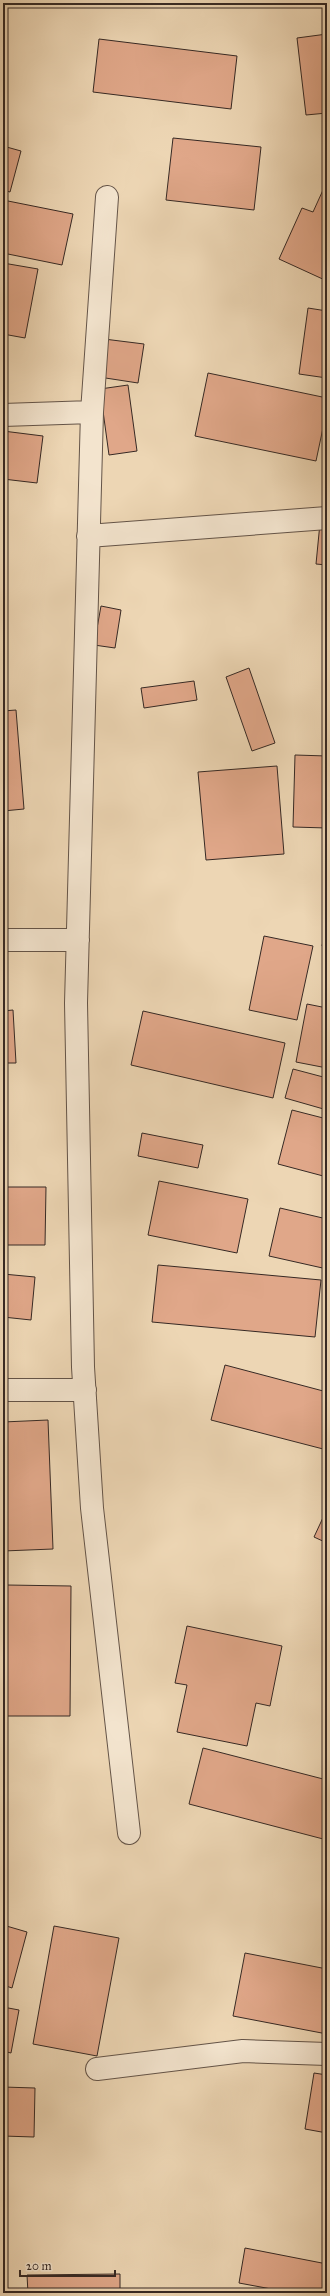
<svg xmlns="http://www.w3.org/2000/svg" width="330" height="2296" viewBox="0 0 330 2296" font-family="'IM FELL Great Primer',serif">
<rect width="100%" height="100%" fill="#edd6b4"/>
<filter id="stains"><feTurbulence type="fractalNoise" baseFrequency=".005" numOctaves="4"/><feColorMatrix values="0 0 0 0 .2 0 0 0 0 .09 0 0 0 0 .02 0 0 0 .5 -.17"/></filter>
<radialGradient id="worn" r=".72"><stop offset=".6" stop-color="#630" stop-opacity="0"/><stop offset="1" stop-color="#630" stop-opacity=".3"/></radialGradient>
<path fill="#e0a789" stroke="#362924" d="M 327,34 L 327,113 L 306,115 L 297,38 Z
M 99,39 L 237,56 L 231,109 L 93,92 Z
M 173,138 L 261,147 L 254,210 L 166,200 Z
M 3,146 L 21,151 L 10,192 L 3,190 Z
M 323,190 L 327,192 L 327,281 L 279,259 L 302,208 L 313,212 Z
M 3,200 L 73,214 L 62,265 L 3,253 Z
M 3,263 L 38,269 L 25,338 L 3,334 Z
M 308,308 L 327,311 L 327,378 L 299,374 Z
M 104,339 L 144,344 L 138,383 L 99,377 Z
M 208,373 L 327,398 L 327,409 L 316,461 L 195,436 Z
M 128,385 L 137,451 L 109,455 L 100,389 Z
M 3,431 L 43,436 L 37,483 L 3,479 Z
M 320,523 L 327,523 L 327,565 L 316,564 Z
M 101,606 L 121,610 L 115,648 L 94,645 Z
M 249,668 L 275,743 L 252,751 L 226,677 Z
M 194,681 L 197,700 L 144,708 L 141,688 Z
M 16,710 L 24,809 L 3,811 L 3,711 Z
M 295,755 L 327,756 L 327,828 L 293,827 Z
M 277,766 L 284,854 L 206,860 L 198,772 Z
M 327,920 L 327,947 L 322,946 Z
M 264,936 L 313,946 L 297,1020 L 249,1010 Z
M 307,1004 L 327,1008 L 327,1068 L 296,1062 Z
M 13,1010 L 16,1063 L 3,1063 L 3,1011 Z
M 143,1011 L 285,1043 L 273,1098 L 131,1065 Z
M 293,1069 L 327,1078 L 327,1110 L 285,1098 Z
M 292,1110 L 327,1119 L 327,1177 L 278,1164 Z
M 142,1133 L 203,1145 L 198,1168 L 138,1156 Z
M 159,1181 L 248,1199 L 237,1253 L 148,1235 Z
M 3,1187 L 46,1187 L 45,1245 L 3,1245 Z
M 280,1208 L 327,1219 L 327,1269 L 269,1256 Z
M 158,1265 L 321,1280 L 315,1337 L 152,1322 Z
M 3,1274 L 35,1277 L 31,1320 L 3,1317 Z
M 225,1365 L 327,1392 L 327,1450 L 211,1420 Z
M 48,1420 L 53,1549 L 3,1551 L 3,1422 Z
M 327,1509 L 327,1543 L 314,1537 Z
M 7,1585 L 71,1586 L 70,1716 L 6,1716 Z
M 187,1626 L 282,1646 L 270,1706 L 256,1703 L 247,1746 L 177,1732 L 187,1685 L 175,1683 Z
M 203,1748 L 327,1780 L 327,1840 L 189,1804 Z
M 3,1925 L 27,1932 L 12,1988 L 3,1985 Z
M 54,1926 L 119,1938 L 97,2056 L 33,2044 Z
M 245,1953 L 327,1969 L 327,2034 L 233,2016 Z
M 3,2007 L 19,2010 L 11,2053 L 3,2051 Z
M 314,2073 L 327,2075 L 327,2133 L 305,2129 Z
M 3,2087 L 35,2088 L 34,2137 L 3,2136 L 3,2141 Z
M 245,2248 L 327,2264 L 327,2293 L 293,2293 L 239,2283 Z
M 120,2274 L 120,2293 L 28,2293 L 27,2275 Z"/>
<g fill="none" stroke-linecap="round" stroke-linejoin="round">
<defs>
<path id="street" d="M 107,197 L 92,412 L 76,1003 L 83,1367 L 92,1508 L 129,1833
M 3,415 L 92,412
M 88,536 L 327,518
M 3,940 L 78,940
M 3,1390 L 85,1390
M 97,2069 L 243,2051 L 327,2054"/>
</defs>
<use href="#street" stroke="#645448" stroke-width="24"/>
<use href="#street" stroke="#f3e4ce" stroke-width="22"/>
</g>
<rect width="330" height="2296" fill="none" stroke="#edd6b4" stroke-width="16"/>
<rect x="4" y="4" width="322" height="2288" fill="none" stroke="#362924" stroke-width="2"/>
<rect x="8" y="8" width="314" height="2280" fill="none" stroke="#362924"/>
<path d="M20 2270v6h95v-6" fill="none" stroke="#362924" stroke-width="2"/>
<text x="26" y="2270" font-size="12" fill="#362924" stroke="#f3e4ce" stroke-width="3" paint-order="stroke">20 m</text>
<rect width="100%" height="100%" filter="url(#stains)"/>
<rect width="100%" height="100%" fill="url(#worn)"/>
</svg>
